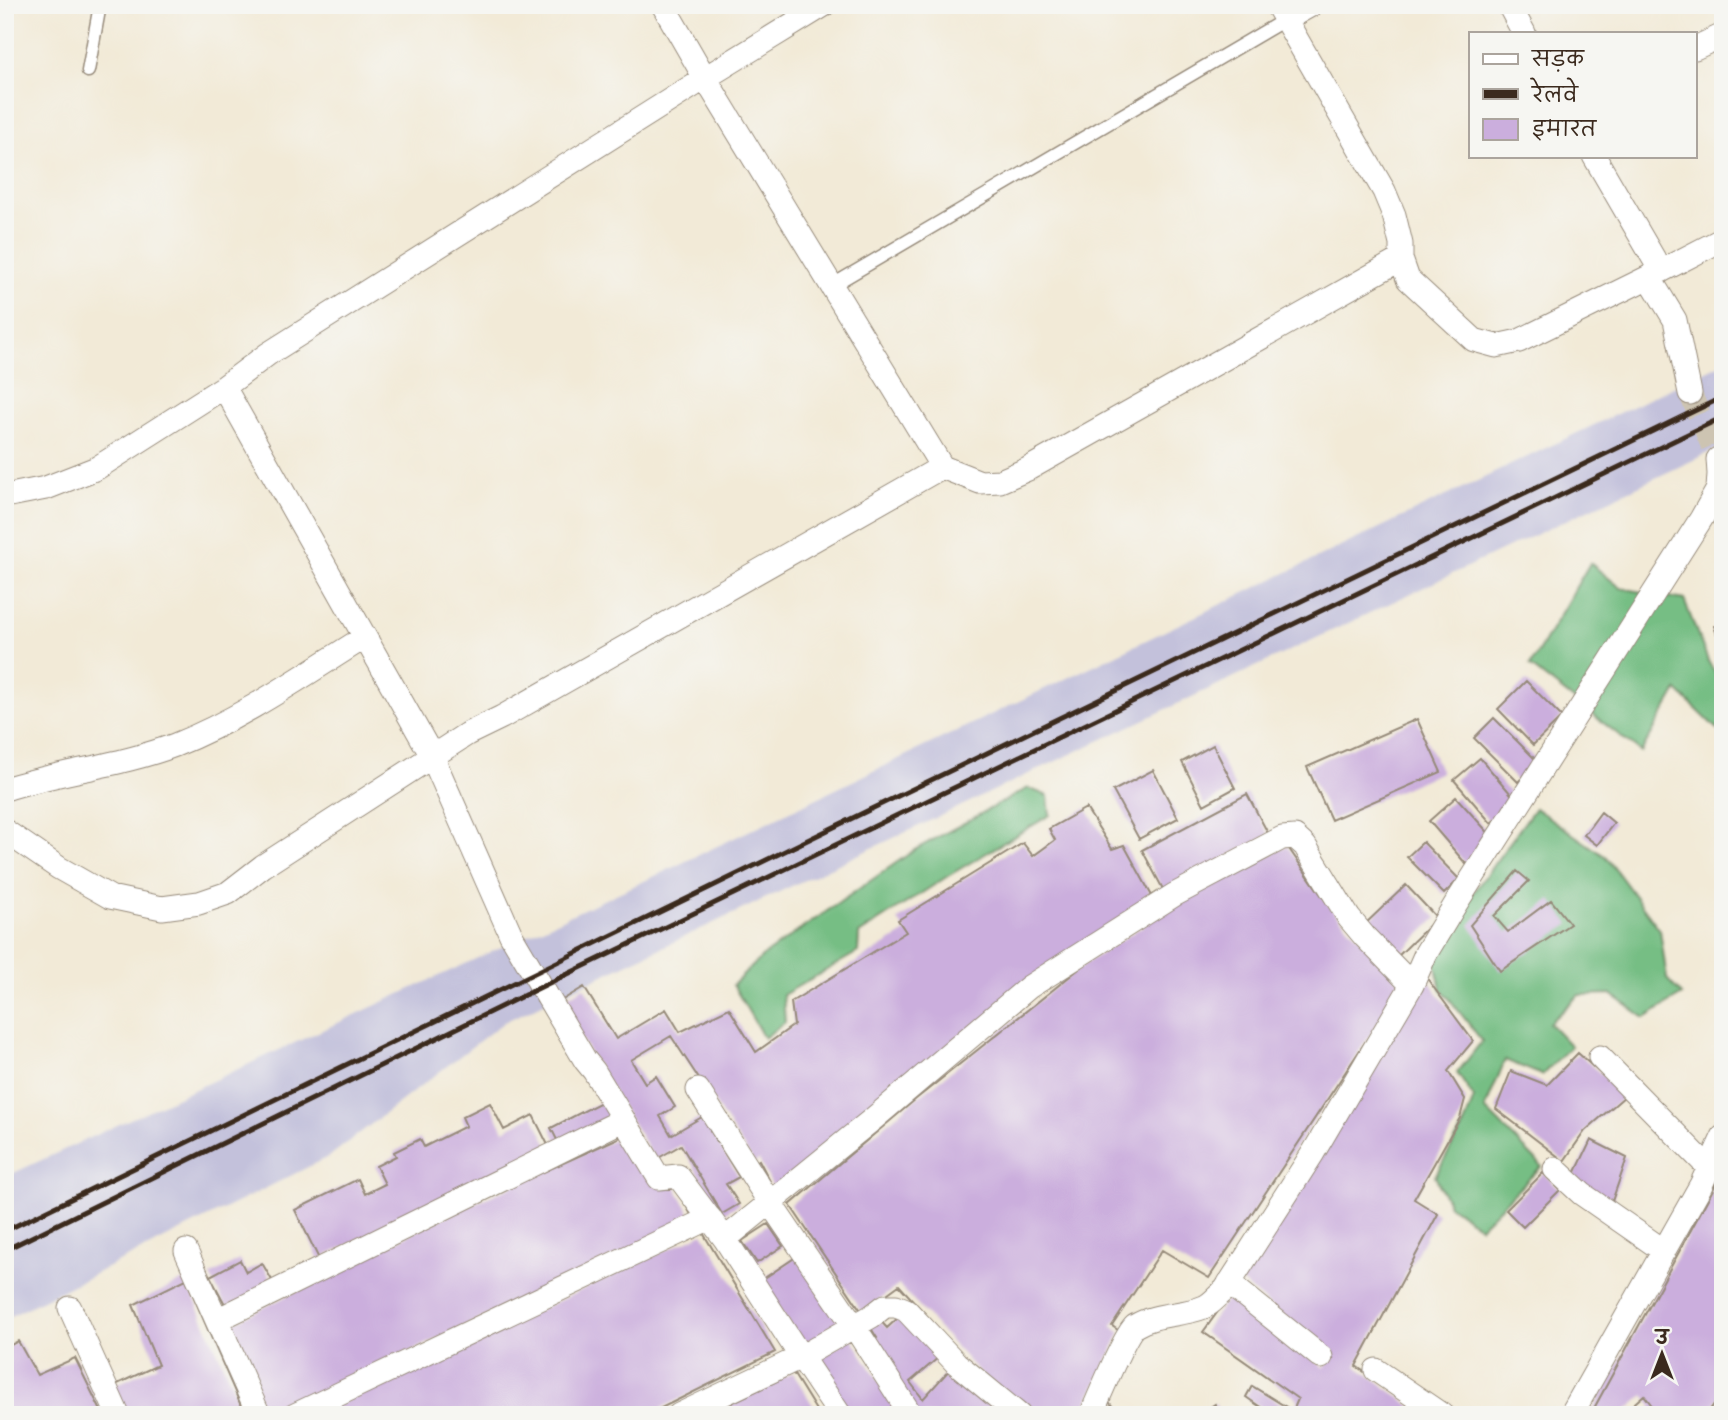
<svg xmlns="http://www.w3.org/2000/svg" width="1728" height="1420" viewBox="0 0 1728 1420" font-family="Delius,'Playpen Sans Deva',sans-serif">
<rect width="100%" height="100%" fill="#f6f6f2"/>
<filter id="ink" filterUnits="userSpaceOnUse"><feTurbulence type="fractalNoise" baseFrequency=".0143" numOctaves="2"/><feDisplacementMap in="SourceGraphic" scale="14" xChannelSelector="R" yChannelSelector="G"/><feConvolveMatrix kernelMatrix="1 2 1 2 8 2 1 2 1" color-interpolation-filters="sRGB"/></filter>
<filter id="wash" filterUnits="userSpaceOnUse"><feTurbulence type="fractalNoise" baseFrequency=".00686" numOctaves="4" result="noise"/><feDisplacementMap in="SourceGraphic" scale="28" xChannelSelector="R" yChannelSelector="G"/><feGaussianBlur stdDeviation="1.57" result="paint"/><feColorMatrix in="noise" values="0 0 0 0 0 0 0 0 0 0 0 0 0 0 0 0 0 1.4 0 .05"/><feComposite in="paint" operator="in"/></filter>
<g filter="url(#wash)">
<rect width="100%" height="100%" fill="#f2ead7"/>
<path fill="#c3c1db" d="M 1723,363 L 1723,446 L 504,1022 L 330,1156 L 5,1319 L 5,1177 L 655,876 Z"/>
<path fill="#76be84" stroke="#587451" stroke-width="2" d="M 1590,563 L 1621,588 L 1684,600 L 1709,663 L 1723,684 L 1723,735 L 1677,690 L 1641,752 L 1530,666 Z
M 1028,788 L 1048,796 L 1050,815 L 948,876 L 859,934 L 858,952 L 783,995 L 785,1022 L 764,1038 L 733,985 L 764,955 L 916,849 Z
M 1535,808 L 1606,857 L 1660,930 L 1667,979 L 1682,995 L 1645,1018 L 1611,994 L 1579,995 L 1549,1023 L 1571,1046 L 1542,1075 L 1505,1060 L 1485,1109 L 1542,1166 L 1480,1227 L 1449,1205 L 1435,1176 L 1464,1125 L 1474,1098 L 1457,1073 L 1482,1041 L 1441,988 L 1434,959 L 1460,911 Z"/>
<g id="blocks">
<path fill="#cbaedd" d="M 1723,622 L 1723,649 L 1722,649 L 1714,626 Z
M 1526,681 L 1562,717 L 1533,745 L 1498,709 Z
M 1494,718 L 1538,762 L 1518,782 L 1474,738 Z
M 1417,719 L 1441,772 L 1331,820 L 1307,767 Z
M 1213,745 L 1235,788 L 1204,805 L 1182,762 Z
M 1480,758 L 1517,801 L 1491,823 L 1454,780 Z
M 1153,770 L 1178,818 L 1139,839 L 1113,791 Z
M 1247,794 L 1269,835 L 1164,891 L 1142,850 Z
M 1456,797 L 1494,839 L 1466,864 L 1429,821 Z
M 1086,808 L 1112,849 L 1124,845 L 1152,896 L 775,1191 L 759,1160 L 754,1163 L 671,1036 L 631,1060 L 645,1083 L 656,1076 L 675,1107 L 660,1116 L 671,1135 L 702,1117 L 739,1177 L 726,1184 L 739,1204 L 722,1214 L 681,1145 L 655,1160 L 559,1002 L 584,987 L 616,1039 L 666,1009 L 680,1032 L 729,1008 L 756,1052 L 794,1025 L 791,1002 L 906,932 L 898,920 L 1023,843 L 1033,856 L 1055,840 L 1049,829 Z
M 1601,812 L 1614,823 L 1597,845 L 1584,835 Z
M 1423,842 L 1459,879 L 1444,894 L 1407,857 Z
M 1287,846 L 1329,906 L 1403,985 L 1209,1278 L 1162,1250 L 1112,1326 L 1121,1332 L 1081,1415 L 1031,1415 L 985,1379 L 899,1285 L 862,1312 L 790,1205 L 916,1099 L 1084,965 L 1179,902 Z
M 1517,871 L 1529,881 L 1494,916 L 1508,932 L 1551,900 L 1570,924 L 1500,971 L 1470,925 Z
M 1406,885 L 1437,918 L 1396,958 L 1364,925 Z
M 1426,977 L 1473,1041 L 1448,1071 L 1465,1099 L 1460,1118 L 1414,1199 L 1438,1214 L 1356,1366 L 1424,1415 L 1272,1415 L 1246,1397 L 1252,1386 L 1293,1411 L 1298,1399 L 1203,1332 L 1230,1295 L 1324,1368 L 1333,1358 L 1240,1281 Z
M 1578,1053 L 1625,1096 L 1585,1131 L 1564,1161 L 1496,1109 L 1511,1071 L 1547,1085 Z
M 603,1101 L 611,1118 L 559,1144 L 551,1128 Z
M 490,1103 L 504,1130 L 533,1115 L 549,1147 L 319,1259 L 295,1210 L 358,1179 L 365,1194 L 385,1184 L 376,1166 L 396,1156 L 394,1152 L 420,1139 L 424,1147 L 466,1126 L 462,1117 Z
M 625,1135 L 675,1186 L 694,1220 L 273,1415 L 266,1415 L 227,1326 L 455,1212 Z
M 1591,1140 L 1627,1158 L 1611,1204 L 1574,1176 Z
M 1543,1173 L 1560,1190 L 1523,1227 L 1506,1210 Z
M 1723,1177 L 1723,1392 L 1706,1415 L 1647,1415 L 1653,1407 L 1644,1395 L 1621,1415 L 1597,1415 L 1592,1412 L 1717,1182 Z
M 768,1224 L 783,1246 L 757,1263 L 742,1241 Z
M 703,1233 L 775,1352 L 647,1415 L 316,1415 Z
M 796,1257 L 840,1324 L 805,1348 L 760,1281 Z
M 240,1260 L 246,1272 L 262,1263 L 273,1282 L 227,1308 L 210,1276 Z
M 186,1279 L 245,1415 L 126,1415 L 113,1386 L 158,1365 L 133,1305 Z
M 877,1317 L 887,1328 L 899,1317 L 939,1357 L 910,1382 L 923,1399 L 951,1368 L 1010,1415 L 918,1415 L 872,1344 L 877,1338 L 869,1325 Z
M 851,1337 L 901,1415 L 850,1415 L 816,1361 Z
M 18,1341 L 37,1375 L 75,1358 L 103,1415 L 5,1415 L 5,1348 Z
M 793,1373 L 819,1415 L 707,1415 Z
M 1107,1399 L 1119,1415 L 1100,1415 Z
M 1215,1404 L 1222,1415 L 1199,1415 Z"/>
</g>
</g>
<g filter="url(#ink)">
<use href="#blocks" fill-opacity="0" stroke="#968a7a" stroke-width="2"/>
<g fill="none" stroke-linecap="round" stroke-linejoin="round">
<path stroke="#cdc4b2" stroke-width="23" stroke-dasharray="23 11" stroke-linecap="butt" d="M 1690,393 L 1718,459"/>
<defs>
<path id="lane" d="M 88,71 L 100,5
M 831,286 L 1286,19"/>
<path id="street" d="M 663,5 L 705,78 L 942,467
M 1277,5 L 1384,191 L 1394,215 L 1401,244 L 1401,259 L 1408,279 L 1474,340 L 1496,346 L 1519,341 L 1661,271 L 1723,239
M 1509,5 L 1524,33
M 1286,19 L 1311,5
M 1695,48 L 1723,35
M 1594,156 L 1661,271
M 1649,277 L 1675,320 L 1690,393
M 5,496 L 46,488 L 97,468 L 224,387
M 5,789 C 61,771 120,766 175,745 C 243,718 304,675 365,637
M 5,831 L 59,868 L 110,897 L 162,908 L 199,903 L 228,893 L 263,866 L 467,734 L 502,717 L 942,467 L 980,482 L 1000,481 L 1028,469 L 1401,259
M 1600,1057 L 1709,1168
M 698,1090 L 770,1203 L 854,1326 L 911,1415
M 1555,1169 L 1582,1194 L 1664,1251
M 725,1239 L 873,1119 L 1029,987 L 1174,895 L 1282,838 L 1295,837 L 1305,846 L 1349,918 L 1365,937 L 1412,985
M 186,1251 L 259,1415
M 1229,1283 L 1321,1357
M 70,1308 L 118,1415
M 217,1320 L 623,1120
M 1376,1370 L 1442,1415
M 295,1415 L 710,1218
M 679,1415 L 801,1357 L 725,1239 L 678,1176 L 659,1178 L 594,1071 L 585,1060 L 511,935 L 432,756 L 224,387 L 268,354 L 705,78 L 824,5
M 840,1415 L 801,1357 L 872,1316 L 885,1306 L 896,1306 L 906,1310 L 956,1363 L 1019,1415
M 1091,1415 C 1098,1399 1125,1334 1135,1326 C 1156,1313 1182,1316 1204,1307 C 1212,1304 1218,1295 1225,1290 L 1313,1153 L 1412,985 L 1426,953 L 1455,905 L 1701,519 L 1718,489 L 1719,474 L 1718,459
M 1571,1415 L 1701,1185 L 1723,1137"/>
</defs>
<use href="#lane" stroke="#968a7a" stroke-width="15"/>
<use href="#street" stroke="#968a7a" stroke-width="25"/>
<use href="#lane" stroke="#fff" stroke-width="12"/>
<use href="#street" stroke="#fff" stroke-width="23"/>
<path stroke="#3b2a1e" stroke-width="5" d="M 5,1231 L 867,811 L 1723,397
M 5,1250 L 547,984 L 1723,417"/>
</g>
</g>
<rect width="1728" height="1420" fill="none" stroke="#f6f6f2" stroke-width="28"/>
<rect x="1469" y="32" width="228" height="126" fill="#f6f6f2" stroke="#aba49d" stroke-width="2"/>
<rect x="1483" y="54" width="35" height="10" fill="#ffffff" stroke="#aba49d" stroke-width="2"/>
<text x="1532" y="66" font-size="21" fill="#3b2a1e">सड़क</text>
<rect x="1483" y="89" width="35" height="10" fill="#3b2a1e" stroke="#aba49d" stroke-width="2"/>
<text x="1532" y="102" font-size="21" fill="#3b2a1e">रेलवे</text>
<rect x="1483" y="119" width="35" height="21" fill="#cbaedd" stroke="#aba49d" stroke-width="2"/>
<text x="1532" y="136" font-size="21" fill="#3b2a1e">इमारत</text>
<g transform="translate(1662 1354)" stroke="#f6f6f2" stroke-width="5" paint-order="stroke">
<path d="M0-5L12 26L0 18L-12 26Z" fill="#3b2a1e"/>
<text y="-10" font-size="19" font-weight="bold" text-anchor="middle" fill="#3b2a1e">उ</text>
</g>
</svg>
